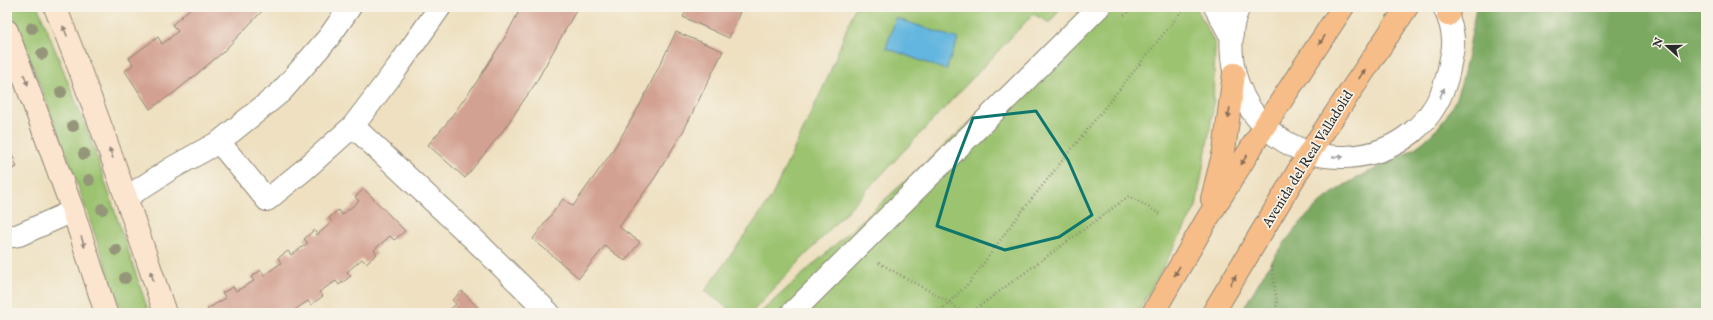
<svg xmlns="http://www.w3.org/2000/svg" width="1713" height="320" viewBox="0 0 1713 320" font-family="'IM FELL English',serif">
<rect width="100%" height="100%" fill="#f7f3e8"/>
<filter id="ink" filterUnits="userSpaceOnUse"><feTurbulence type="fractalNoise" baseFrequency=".025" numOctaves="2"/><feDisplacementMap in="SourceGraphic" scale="8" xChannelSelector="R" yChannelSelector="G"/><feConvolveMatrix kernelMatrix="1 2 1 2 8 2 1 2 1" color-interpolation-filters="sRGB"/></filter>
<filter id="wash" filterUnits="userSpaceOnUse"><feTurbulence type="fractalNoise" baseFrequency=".012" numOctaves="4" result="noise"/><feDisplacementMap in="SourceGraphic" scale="16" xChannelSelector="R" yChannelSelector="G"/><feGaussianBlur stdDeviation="0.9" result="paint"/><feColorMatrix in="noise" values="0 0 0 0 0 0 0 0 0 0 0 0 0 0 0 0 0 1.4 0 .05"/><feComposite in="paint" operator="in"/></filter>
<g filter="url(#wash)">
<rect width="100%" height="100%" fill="#eee0c0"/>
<path fill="#9bc36f" stroke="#63774d" d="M 10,7 L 38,7 L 90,137 L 149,313 L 122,313 L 69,160 Z
M 855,7 L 1061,7 L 1050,23 L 1033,14 L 751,313 L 734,313 L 705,291 L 771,198 L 828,77 Z
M 1097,7 L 1196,7 L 1215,44 L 1213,111 L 1196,207 L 1138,313 L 760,313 Z"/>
<path fill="#7ca962" stroke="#546a46" d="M 1476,7 L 1706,7 L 1706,313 L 1241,313 C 1263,275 1285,235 1318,205 C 1341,184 1363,175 1390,162 C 1464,127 1463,78 1476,7 Z"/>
<path fill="#63b6df" stroke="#477085" d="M 896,18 L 958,39 L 946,70 L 886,48 Z"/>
<g id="blocks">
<path fill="#d3a192" d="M 192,7 L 266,7 L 222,53 L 175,92 L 150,109 L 125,71 L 133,65 L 129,58 L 158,37 L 162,44 L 170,38 L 178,31 L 172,25 Z
M 521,7 L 578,7 L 535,84 L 502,132 L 465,178 L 428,145 L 446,124 L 478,80 L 507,34 Z
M 688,7 L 742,7 L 729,38 L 683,17 Z
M 676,32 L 723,51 L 684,130 L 654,179 L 619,227 L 640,242 L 625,261 L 605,246 L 579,278 L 533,239 L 563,199 L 573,206 L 612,152 L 640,105 Z
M 7,141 L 17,167 L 7,170 Z
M 364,189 L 405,231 L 394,240 L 390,236 L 374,250 L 377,254 L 366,263 L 362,259 L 347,272 L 351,276 L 339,285 L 336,281 L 319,292 L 323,296 L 311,305 L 308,301 L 290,313 L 210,313 L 207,309 L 226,298 L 222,293 L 233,287 L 236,291 L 254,281 L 251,277 L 261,270 L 264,275 L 281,263 L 278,258 L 288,251 L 291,255 L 308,243 L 304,239 L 314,230 L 317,235 L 332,222 L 329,218 L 338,210 L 342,215 L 359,201 L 355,197 Z
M 462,291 L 483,313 L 446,313 L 456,304 L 452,300 Z"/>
</g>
</g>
<g filter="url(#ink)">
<use href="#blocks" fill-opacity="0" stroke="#8c8676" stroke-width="1"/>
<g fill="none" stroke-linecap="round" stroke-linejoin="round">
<defs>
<path id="pedestrian" d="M 480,245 L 549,313
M 792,313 L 1099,7"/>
<path id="minor" d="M 1215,7 L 1232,38
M 1239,7 C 1228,29 1230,62 1238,84 C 1276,188 1427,179 1449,69 C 1450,61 1453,52 1453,45 C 1454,33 1449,18 1444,7
M 353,126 L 480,245
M 219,142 L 267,200 L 305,169 L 353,126 L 397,68 L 440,7
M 127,197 L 172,168 L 219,142 L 281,92 L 329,37 L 350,7
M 7,237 L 19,235 L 73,211"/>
<path id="secondary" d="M 55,7 C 96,107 131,210 165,313
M 7,31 L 73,211 L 106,313"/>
<path id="trunk" d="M 1448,15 L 1450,7
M 1212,199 L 1224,151 L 1234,74
M 1153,313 L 1206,221 L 1264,127 L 1343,7
M 1213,313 L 1309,153 L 1407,7"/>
</defs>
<use href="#pedestrian" stroke="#8c8676" stroke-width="24"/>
<use href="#minor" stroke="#8c8676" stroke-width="24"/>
<use href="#secondary" stroke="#8c8676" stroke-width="24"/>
<use href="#trunk" stroke="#8c8676" stroke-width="24"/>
<path stroke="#8c8676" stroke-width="2.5" stroke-dasharray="1 3" stroke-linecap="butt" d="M 1124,15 L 1137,7
M 879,263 L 949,302 L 963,313
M 1272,266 L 1277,304 L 1275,313
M 938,313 L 970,282 L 1011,225 L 1185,7
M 970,313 L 1129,196 L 1162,215"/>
<use href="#pedestrian" stroke="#fff" stroke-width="22"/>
<use href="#minor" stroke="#fff" stroke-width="22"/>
<use href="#secondary" stroke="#fce5cf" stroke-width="22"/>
<use href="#trunk" stroke="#f7bd88" stroke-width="22"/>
</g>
<g fill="#959679">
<circle cx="32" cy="28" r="6"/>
<circle cx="42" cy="54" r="6"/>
<circle cx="61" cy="92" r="6"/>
<circle cx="73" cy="126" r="6"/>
<circle cx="84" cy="154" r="6"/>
<circle cx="89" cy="180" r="6"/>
<circle cx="102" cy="209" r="6"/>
<circle cx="116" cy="250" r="6"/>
<circle cx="125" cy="278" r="6"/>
</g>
<defs><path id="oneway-solid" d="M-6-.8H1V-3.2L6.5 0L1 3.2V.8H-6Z"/></defs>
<g fill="#94887d">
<use href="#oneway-solid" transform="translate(65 31) rotate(-112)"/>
<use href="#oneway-solid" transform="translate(26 80) rotate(69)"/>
<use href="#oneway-solid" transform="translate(111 153) rotate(-110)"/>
<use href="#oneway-solid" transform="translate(83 242) rotate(72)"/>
<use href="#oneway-solid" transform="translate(152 276) rotate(-108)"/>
</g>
<g fill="#876d55">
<use href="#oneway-solid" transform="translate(1322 40) rotate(123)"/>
<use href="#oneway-solid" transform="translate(1362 74) rotate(-56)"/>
<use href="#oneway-solid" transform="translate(1229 113) rotate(98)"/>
<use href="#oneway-solid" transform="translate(1244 160) rotate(122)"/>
<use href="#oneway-solid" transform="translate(1177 271) rotate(120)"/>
<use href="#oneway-solid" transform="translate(1233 280) rotate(-59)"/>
</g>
<g fill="#a0a0a0">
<use href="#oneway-solid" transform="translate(1442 93) rotate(-65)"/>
<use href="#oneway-solid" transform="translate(1338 157)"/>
</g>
</g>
<path fill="none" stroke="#0f766e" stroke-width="3" stroke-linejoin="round" d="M 1036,111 L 1068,160 L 1092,215 L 1059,237 L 1005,250 L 937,226 L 955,165 L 973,118 Z"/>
<g text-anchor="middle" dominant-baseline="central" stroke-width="3.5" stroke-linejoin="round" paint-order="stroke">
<g font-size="14" fill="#2b2b2b" stroke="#f7f3e8">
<text transform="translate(1308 159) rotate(-58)">Avenida del Real Valladolid</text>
</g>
</g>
<rect width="1713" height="320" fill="none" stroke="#f7f3e8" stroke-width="24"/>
<g transform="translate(1667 46) rotate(291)" stroke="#f7f3e8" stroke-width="3" paint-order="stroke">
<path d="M0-3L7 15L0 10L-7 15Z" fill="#2b2b2b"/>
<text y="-6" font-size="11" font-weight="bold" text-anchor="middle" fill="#2b2b2b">N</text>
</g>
</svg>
